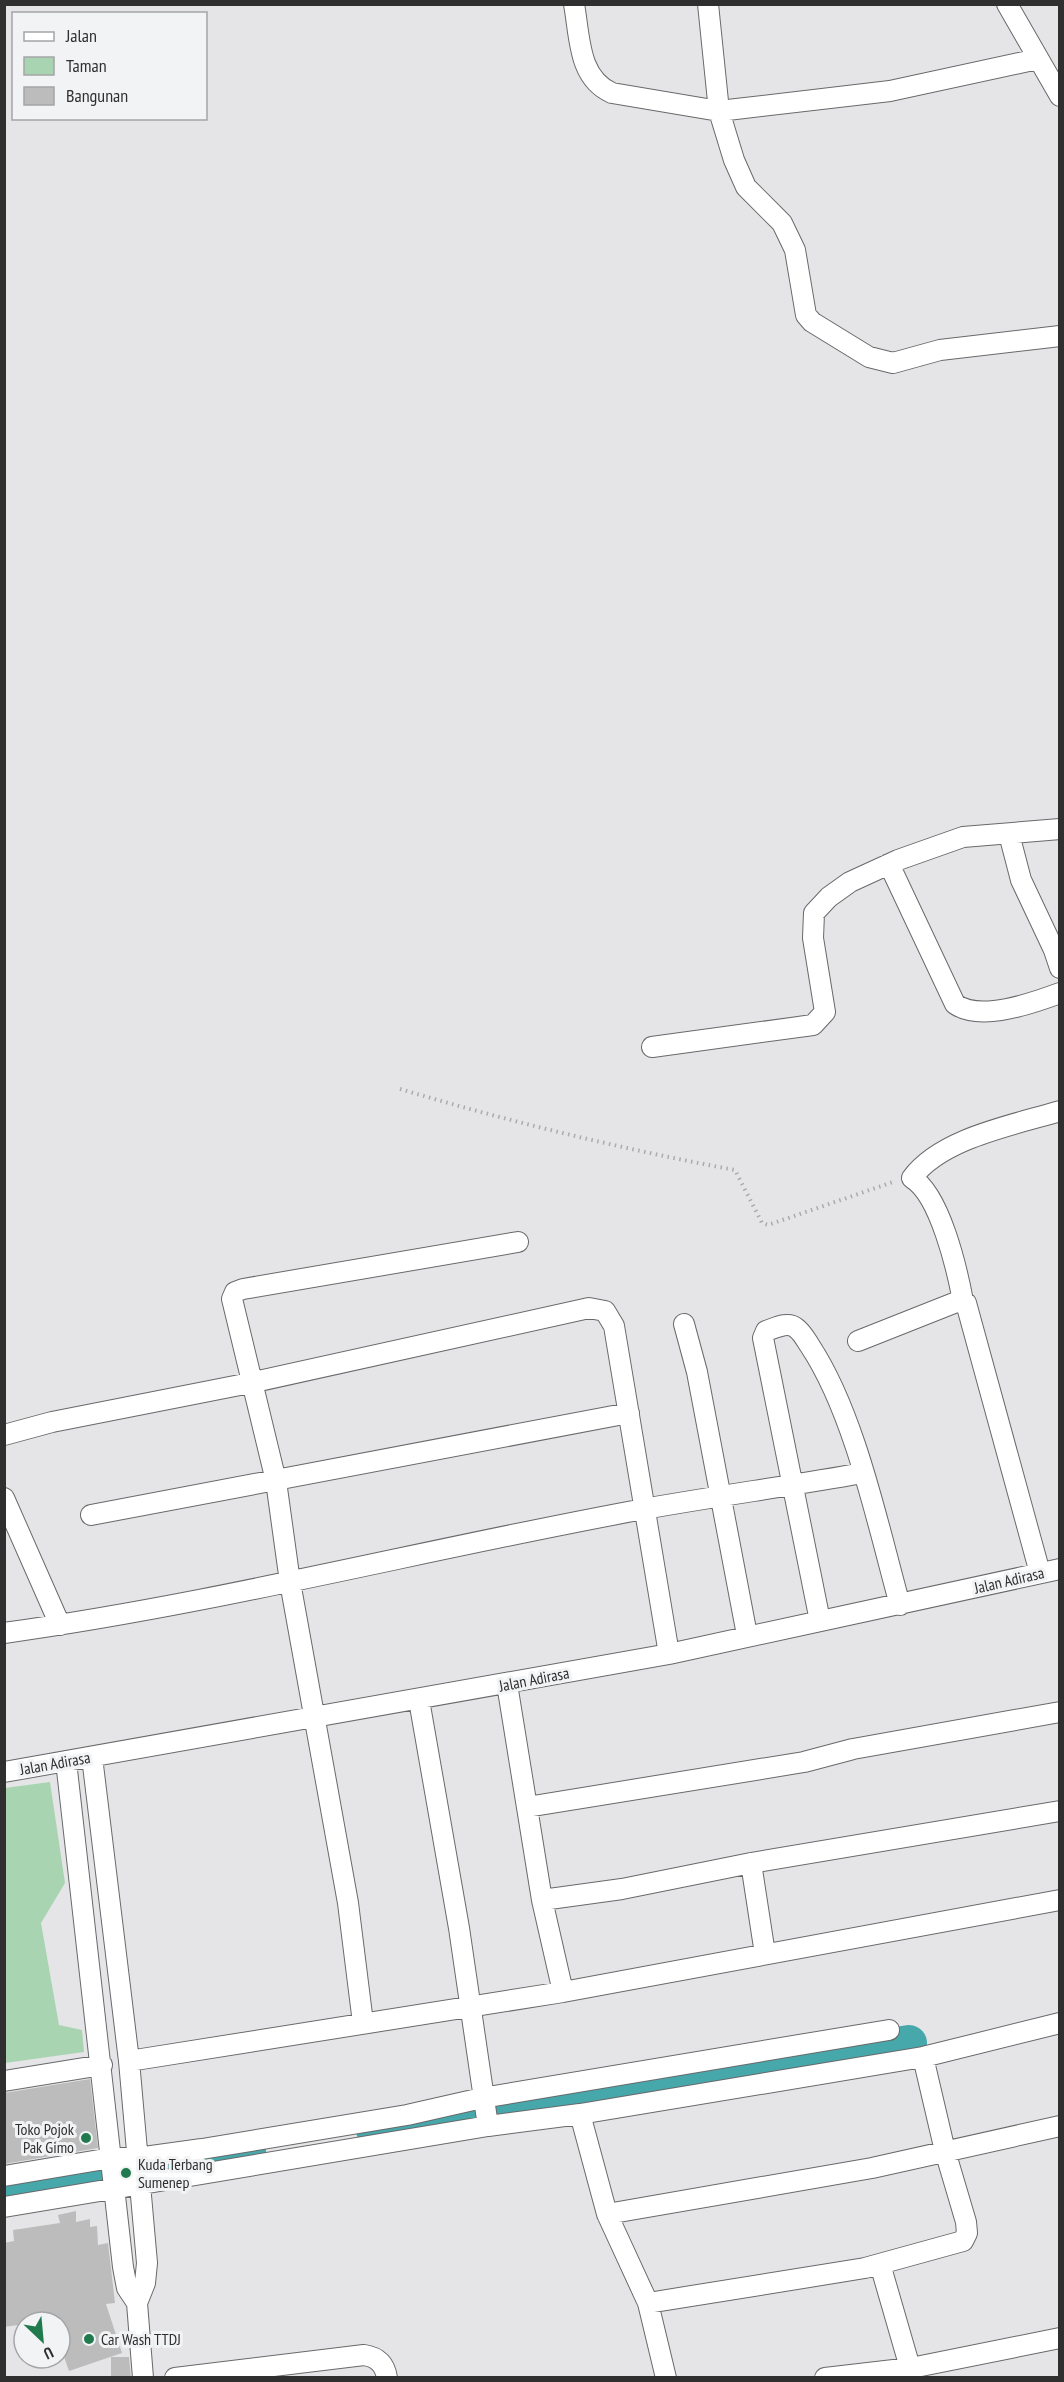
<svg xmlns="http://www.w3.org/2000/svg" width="1064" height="2382" viewBox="0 0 1064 2382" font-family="'PT Sans Narrow',sans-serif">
<rect width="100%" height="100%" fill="#e5e5e7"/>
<path fill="#a8d4b1" d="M 50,1782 L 65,1883 L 41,1923 L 59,2025 L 82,2030 L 84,2052 L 5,2063 L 5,1788 Z"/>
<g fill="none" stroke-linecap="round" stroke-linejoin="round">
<path stroke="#46a8ab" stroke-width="36" d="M 374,2130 L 909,2043
M 149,2168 L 248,2151
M 4,2192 L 101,2174"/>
</g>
<path fill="#bdbcbd" d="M 90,2079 L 98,2148 L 4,2164 L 4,2093 Z
M 76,2211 L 76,2222 L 90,2219 L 90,2227 L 97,2226 L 98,2245 L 108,2243 L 115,2303 L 106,2304 L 122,2353 L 69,2371 L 60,2345 L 60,2319 L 4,2327 L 4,2243 L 14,2241 L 13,2230 L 60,2223 L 58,2215 Z
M 111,2357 L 129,2357 L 131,2378 L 111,2378 Z"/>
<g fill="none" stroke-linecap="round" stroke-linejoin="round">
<defs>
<path id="minor" d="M 574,4 C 580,37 578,78 612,93 L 719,111 L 890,91 L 1038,59
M 708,4 L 719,111 L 734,160 L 746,187 L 782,223 L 795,250 L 806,315 L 812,322 L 869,357 L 893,363 L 940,350 L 1060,336
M 1007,4 L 1060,96
M 1009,834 L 1021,880 L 1054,950 L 1060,968
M 889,864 L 955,1004 C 980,1022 1033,1003 1060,993
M 652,1047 L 813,1025 L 825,1012 L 813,938 L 814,913 L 829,897 L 850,882 L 898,860 L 963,837 L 1060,829
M 963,1301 C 957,1269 940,1195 912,1178 C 941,1138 1014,1125 1060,1111
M 684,1324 L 697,1372 L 747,1635
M 858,1341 L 959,1301 L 966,1303 L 1040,1573
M 4,1435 L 52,1422 L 250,1383 L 589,1308 L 605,1311 L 614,1326 L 669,1654
M 4,1498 L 60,1625
M 91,1515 L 629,1413
M 820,1621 L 763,1338 L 766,1331 C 775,1328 788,1321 796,1328 C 802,1332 806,1340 810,1346 C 855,1414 878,1526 900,1605
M 4,1633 C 220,1603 430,1548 644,1509 C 717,1496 790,1486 863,1473
M 507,1684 L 542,1900 L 563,1992
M 419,1700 L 459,1928 L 488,2126
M 92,1757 L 129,2061 L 147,2263 L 145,2283 L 137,2303 L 143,2378
M 66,1761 L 123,2267 L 127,2288 L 137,2303
M 4,1772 L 669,1654 L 1060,1569
M 527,1807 L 804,1762 L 853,1749 L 1060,1712
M 751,1863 L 765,1954
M 542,1900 L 622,1889 L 751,1863 L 1060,1811
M 363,2023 L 348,1903 L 290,1582 L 276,1481 L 232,1299 L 235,1292 L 243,1289 L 518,1242
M 129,2061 L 563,1992 L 1060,1900
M 4,2081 L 102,2065
M 580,2114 L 607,2214 L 648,2303 L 666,2378
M 4,2176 L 111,2158 L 137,2158 L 202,2149 L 407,2115 L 482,2098 L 889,2030
M 4,2207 L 488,2126 L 580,2114 L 923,2057 L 1060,2023
M 607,2214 L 872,2168 L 1060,2126
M 880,2264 L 913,2378
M 648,2303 L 865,2268 L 963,2241 L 967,2233 L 966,2222 L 945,2151 L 923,2057
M 175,2378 L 364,2355 C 377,2357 385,2364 387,2378
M 825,2378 L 911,2368 L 1060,2338"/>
</defs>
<use href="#minor" stroke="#68696a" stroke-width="22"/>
<path stroke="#ababad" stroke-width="4" stroke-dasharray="1.5 4.5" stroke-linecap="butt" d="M 400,1089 C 511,1122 622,1149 735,1170 L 762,1223 L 768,1225 L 893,1182"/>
<use href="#minor" stroke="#fff" stroke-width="20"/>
</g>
<g fill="#207a4e" stroke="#f2f3f4" stroke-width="2">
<circle cx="86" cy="2138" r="6"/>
<circle cx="126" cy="2173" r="6"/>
<circle cx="89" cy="2339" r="6"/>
</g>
<g text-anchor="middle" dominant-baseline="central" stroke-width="6" stroke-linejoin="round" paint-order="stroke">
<g font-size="16" fill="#2f2f30" stroke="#f2f3f4">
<text transform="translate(1009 1580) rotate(-13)">Jalan Adirasa</text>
<text transform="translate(534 1679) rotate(-11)">Jalan Adirasa</text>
<text transform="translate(55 1763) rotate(-10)">Jalan Adirasa</text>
</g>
<g font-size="16" fill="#2f2f30" stroke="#f2f3f4" text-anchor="start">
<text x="74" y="2129" text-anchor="end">Toko Pojok<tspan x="74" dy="18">Pak Gimo</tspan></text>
<text x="138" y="2164">Kuda Terbang<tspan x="138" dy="18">Sumenep</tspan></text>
<text x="101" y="2339">Car Wash TTDJ</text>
</g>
</g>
<rect width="1064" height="2382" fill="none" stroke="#2f2f30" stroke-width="12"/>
<rect x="12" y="12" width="195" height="108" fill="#f2f3f4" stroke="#a4a5a6" stroke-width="1.5"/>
<rect x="24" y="32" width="30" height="9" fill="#ffffff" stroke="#a4a5a6" stroke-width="1.5"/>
<text x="66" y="42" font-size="18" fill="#2f2f30">Jalan</text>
<rect x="24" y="57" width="30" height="18" fill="#a8d4b1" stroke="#a4a5a6" stroke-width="1.5"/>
<text x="66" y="72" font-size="18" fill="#2f2f30">Taman</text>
<rect x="24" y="87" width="30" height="18" fill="#bdbcbd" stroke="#a4a5a6" stroke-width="1.5"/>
<text x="66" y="102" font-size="18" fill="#2f2f30">Bangunan</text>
<g transform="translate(42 2340) rotate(154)"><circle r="28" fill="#f2f3f4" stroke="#a4a5a6" stroke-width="1.5"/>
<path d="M0-4.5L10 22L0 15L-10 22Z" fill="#207a4e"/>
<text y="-9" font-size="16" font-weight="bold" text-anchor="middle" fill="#2f2f30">U</text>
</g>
</svg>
